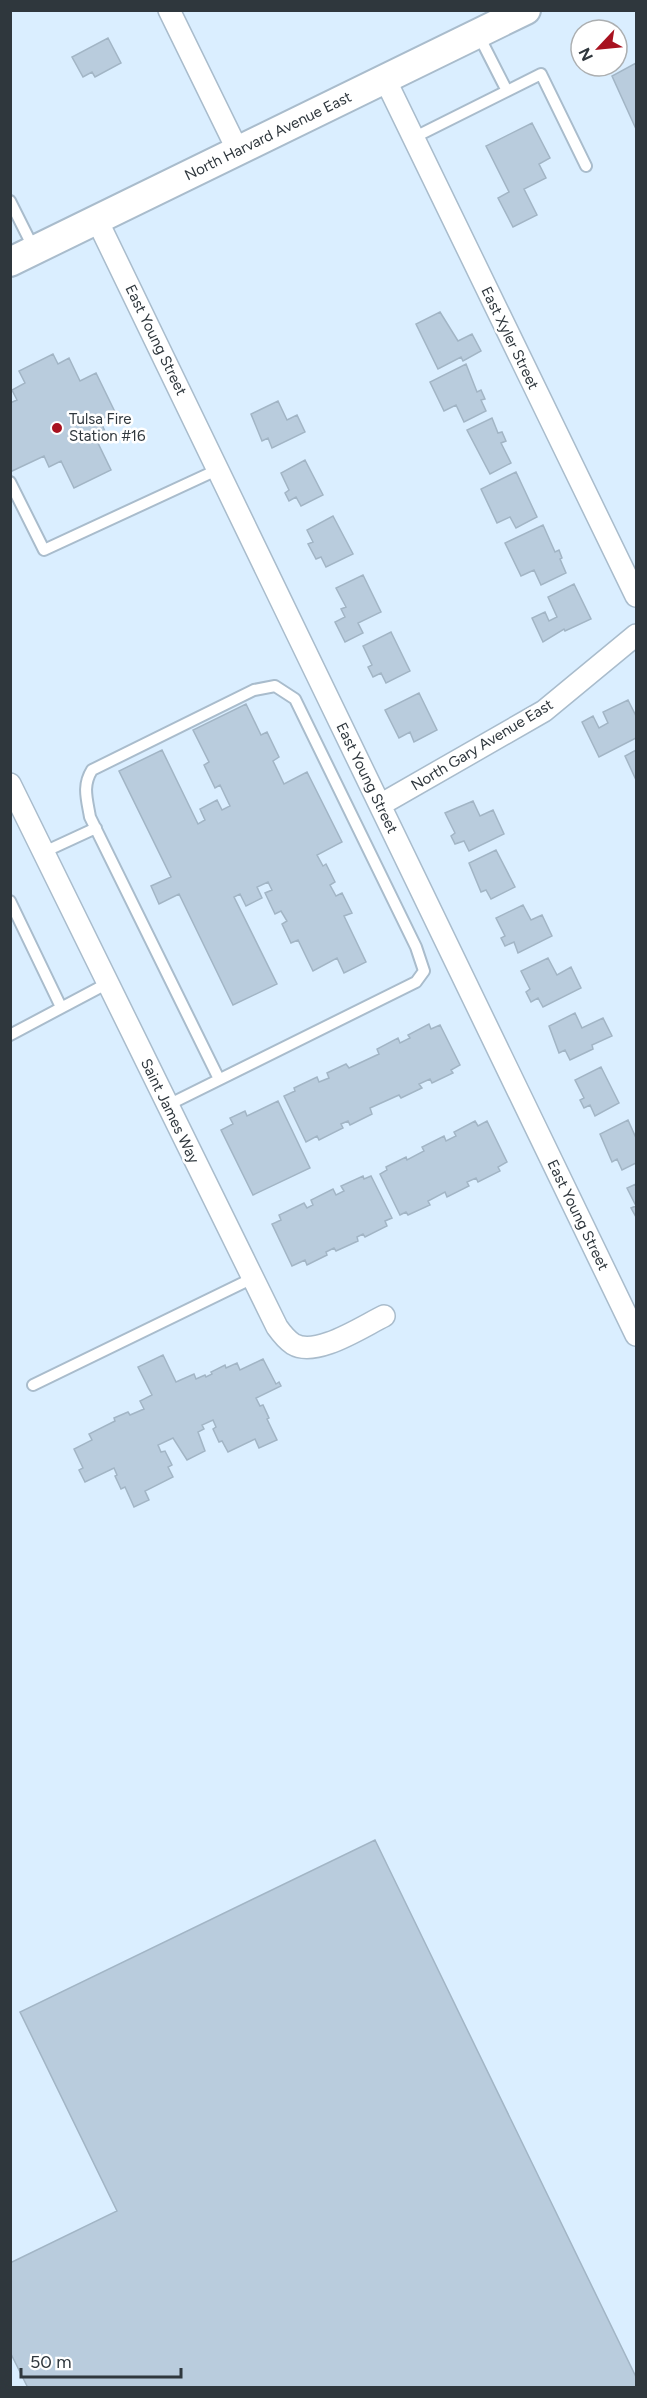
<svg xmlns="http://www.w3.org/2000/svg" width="647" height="2398" viewBox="0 0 647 2398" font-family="Figtree,sans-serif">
<rect width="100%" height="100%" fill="#daeeff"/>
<path fill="#b9ccdd" stroke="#a2b5c5" stroke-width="1.5" d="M 108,38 L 121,63 L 95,77 L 92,72 L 83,77 L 72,57 Z
M 636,63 L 636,129 L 612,76 Z
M 532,123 L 550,158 L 539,164 L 546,178 L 524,189 L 537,215 L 513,227 L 498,198 L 509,192 L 486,146 Z
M 440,312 L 458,341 L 472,334 L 481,351 L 463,361 L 461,357 L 438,369 L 416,324 Z
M 53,354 L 58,364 L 69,358 L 80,381 L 96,373 L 115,412 L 100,420 L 107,436 L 97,441 L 111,470 L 74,488 L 61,461 L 49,467 L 44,456 L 10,472 L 10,403 L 17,400 L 12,390 L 25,383 L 19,371 Z
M 466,364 L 477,392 L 481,390 L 485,399 L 481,400 L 486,411 L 464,422 L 456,405 L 444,411 L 430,382 Z
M 278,401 L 287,420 L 297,415 L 305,432 L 272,448 L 268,438 L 262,441 L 251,414 Z
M 492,418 L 498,433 L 502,432 L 506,441 L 501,443 L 511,463 L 490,474 L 467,430 Z
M 305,460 L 323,495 L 301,506 L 296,497 L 289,501 L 285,493 L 289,490 L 281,473 Z
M 516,472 L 537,517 L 516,528 L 510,517 L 497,523 L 481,489 Z
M 333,516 L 353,554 L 326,567 L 321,557 L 316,559 L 308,544 L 313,542 L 307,530 Z
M 543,525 L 555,552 L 559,550 L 562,558 L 560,559 L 566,573 L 541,585 L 534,570 L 521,576 L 505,543 Z
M 363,575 L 381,612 L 358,623 L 363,633 L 345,642 L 335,622 L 345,617 L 341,609 L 346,607 L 336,588 Z
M 574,584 L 591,619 L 565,631 L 564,629 L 543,642 L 532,618 L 545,612 L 549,621 L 557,617 L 548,597 Z
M 391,632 L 410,671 L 386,683 L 381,673 L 373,677 L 368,667 L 372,665 L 363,646 Z
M 419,693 L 437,730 L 414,742 L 410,732 L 399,738 L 385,710 Z
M 628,700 L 636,716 L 636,738 L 599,757 L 582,722 L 593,716 L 599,728 L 608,723 L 603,712 Z
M 246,704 L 261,735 L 267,732 L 279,757 L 273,761 L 284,784 L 307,772 L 342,842 L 317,855 L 323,866 L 326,864 L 335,882 L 330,885 L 336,896 L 342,893 L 352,913 L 344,916 L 366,962 L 344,973 L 337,958 L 313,971 L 298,940 L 291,943 L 282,924 L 287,921 L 281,911 L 275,914 L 265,893 L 272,890 L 268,882 L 257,887 L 262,898 L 246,906 L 240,894 L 234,897 L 277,984 L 233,1005 L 179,894 L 159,904 L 151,886 L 171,877 L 119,771 L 162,750 L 198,824 L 205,820 L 200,809 L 217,800 L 222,810 L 230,806 L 220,785 L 215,788 L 204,765 L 209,762 L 193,730 Z
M 636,750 L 636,780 L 625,756 Z
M 473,801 L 480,816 L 493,810 L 504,834 L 469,851 L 464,841 L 455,844 L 451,836 L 455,833 L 445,813 Z
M 496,850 L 515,887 L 491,899 L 486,890 L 481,892 L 469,863 Z
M 523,905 L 531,920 L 542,915 L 552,936 L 518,953 L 514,942 L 505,946 L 501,938 L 505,936 L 496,918 Z
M 548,958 L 557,975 L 571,967 L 581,988 L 543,1007 L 538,998 L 531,1002 L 526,992 L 530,989 L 521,971 Z
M 575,1013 L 582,1028 L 603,1018 L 612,1036 L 592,1045 L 593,1049 L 570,1060 L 565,1050 L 559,1053 L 549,1026 Z
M 429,1024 L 431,1029 L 440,1025 L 460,1065 L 451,1070 L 453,1073 L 432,1083 L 430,1079 L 419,1084 L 422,1088 L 401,1098 L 399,1095 L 370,1108 L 372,1114 L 350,1125 L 348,1121 L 341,1124 L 343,1128 L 319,1140 L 317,1136 L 306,1142 L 284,1096 L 295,1091 L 294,1088 L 317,1077 L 319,1082 L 329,1078 L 327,1073 L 346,1064 L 349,1068 L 379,1054 L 377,1049 L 398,1038 L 400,1043 L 410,1038 L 408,1035 Z
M 601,1067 L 619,1103 L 595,1116 L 590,1105 L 584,1108 L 580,1100 L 584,1098 L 575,1080 Z
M 278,1101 L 310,1168 L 253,1195 L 221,1130 L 233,1124 L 230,1118 L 245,1111 L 247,1116 Z
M 628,1120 L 636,1138 L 636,1163 L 622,1170 L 617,1159 L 612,1162 L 600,1134 Z
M 475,1121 L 478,1126 L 487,1121 L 507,1162 L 498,1167 L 500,1171 L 478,1182 L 476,1178 L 467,1182 L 469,1186 L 447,1197 L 445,1192 L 428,1201 L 430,1205 L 408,1215 L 406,1212 L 400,1215 L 380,1174 L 387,1170 L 386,1167 L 406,1157 L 407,1160 L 424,1151 L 422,1147 L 444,1136 L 446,1141 L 456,1136 L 454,1132 Z
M 363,1176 L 364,1179 L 371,1176 L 392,1218 L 385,1221 L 387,1226 L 365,1237 L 363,1234 L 357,1237 L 358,1241 L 336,1251 L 334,1248 L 326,1252 L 327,1255 L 307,1265 L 305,1260 L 292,1266 L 272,1224 L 281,1220 L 279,1215 L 304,1203 L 307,1208 L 313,1205 L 311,1200 L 333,1189 L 336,1195 L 344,1191 L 341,1186 Z
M 636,1184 L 636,1217 L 631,1208 L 636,1206 L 627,1188 Z
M 163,1355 L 176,1382 L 194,1374 L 196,1379 L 205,1375 L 206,1377 L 212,1374 L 211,1372 L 225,1365 L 226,1368 L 237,1363 L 240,1370 L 263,1359 L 276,1384 L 279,1382 L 281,1386 L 256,1398 L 260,1406 L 263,1405 L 269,1418 L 267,1419 L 277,1440 L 259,1448 L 255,1439 L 228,1452 L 222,1441 L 219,1442 L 213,1429 L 216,1427 L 213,1420 L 202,1425 L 204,1429 L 198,1432 L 205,1451 L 187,1460 L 173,1438 L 158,1445 L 161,1452 L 165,1451 L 172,1465 L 168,1467 L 173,1477 L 145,1491 L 149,1500 L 134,1507 L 125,1487 L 121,1489 L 115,1476 L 117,1475 L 114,1468 L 85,1482 L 79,1470 L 83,1468 L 74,1449 L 92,1440 L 89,1434 L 115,1421 L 114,1418 L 128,1412 L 130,1415 L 144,1409 L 140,1401 L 152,1395 L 138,1367 Z
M 375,1840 L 636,2377 L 636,2388 L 28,2388 L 10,2352 L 10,2263 L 117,2211 L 20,2012 Z"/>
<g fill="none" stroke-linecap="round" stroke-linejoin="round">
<defs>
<path id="service" d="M 478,34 L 507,91 L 541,74 L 586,166
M 413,138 L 507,91
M 10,201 L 34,249
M 10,482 L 44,550 L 219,469
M 44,852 L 96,828
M 10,901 L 61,1007
M 10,1035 L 108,983
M 168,1105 L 416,982 L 424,971 L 416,947 L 295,699 L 275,686 L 254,690 L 92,770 C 82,786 87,799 90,817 L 219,1079
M 33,1385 L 253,1278"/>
<path id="minor" d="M 169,10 L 238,151
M 385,79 L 636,596
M 97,220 L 636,1335
M 10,784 L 277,1327 C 282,1334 287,1340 293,1344 C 316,1358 363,1326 384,1316
M 380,805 L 544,711 L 636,635"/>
<path id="secondary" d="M 10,262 L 526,10"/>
</defs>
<use href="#service" stroke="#a9bccc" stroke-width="14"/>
<use href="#minor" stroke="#a9bccc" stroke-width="24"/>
<use href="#secondary" stroke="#a9bccc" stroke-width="32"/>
<use href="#service" stroke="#fff" stroke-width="10"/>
<use href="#minor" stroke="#fff" stroke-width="21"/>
<use href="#secondary" stroke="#fff" stroke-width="28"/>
</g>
<circle fill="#a81220" stroke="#fff" stroke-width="2" cx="57" cy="428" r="6"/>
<g text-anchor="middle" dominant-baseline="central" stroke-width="5" stroke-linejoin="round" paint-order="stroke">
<g font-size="15" fill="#2f373d" stroke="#fff">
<text transform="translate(268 136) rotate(-26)">North Harvard Avenue East</text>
<text transform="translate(510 338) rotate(64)">East Xyler Street</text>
<text transform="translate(156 340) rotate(64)">East Young Street</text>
<text transform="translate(482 745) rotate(-31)">North Gary Avenue East</text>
<text transform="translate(367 778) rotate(64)">East Young Street</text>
<text transform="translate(170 1111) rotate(64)">Saint James Way</text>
<text transform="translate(578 1215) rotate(64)">East Young Street</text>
</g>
<g font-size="15" fill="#2f373d" stroke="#fff" text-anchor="start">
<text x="69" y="419">Tulsa Fire<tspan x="69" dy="17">Station #16</tspan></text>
</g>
</g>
<rect width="647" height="2398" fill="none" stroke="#2f373d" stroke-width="24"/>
<g transform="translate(599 48) rotate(244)"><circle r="28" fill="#ffffff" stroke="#acafb1" stroke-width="1.5"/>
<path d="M0-4.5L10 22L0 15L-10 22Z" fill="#a81220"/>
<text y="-9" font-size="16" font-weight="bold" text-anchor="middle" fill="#2f373d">N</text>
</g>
<path d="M21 2368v9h160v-9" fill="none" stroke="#2f373d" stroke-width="3"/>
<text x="30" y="2368" font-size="18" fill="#2f373d" stroke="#ffffff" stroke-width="4.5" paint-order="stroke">50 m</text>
</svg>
